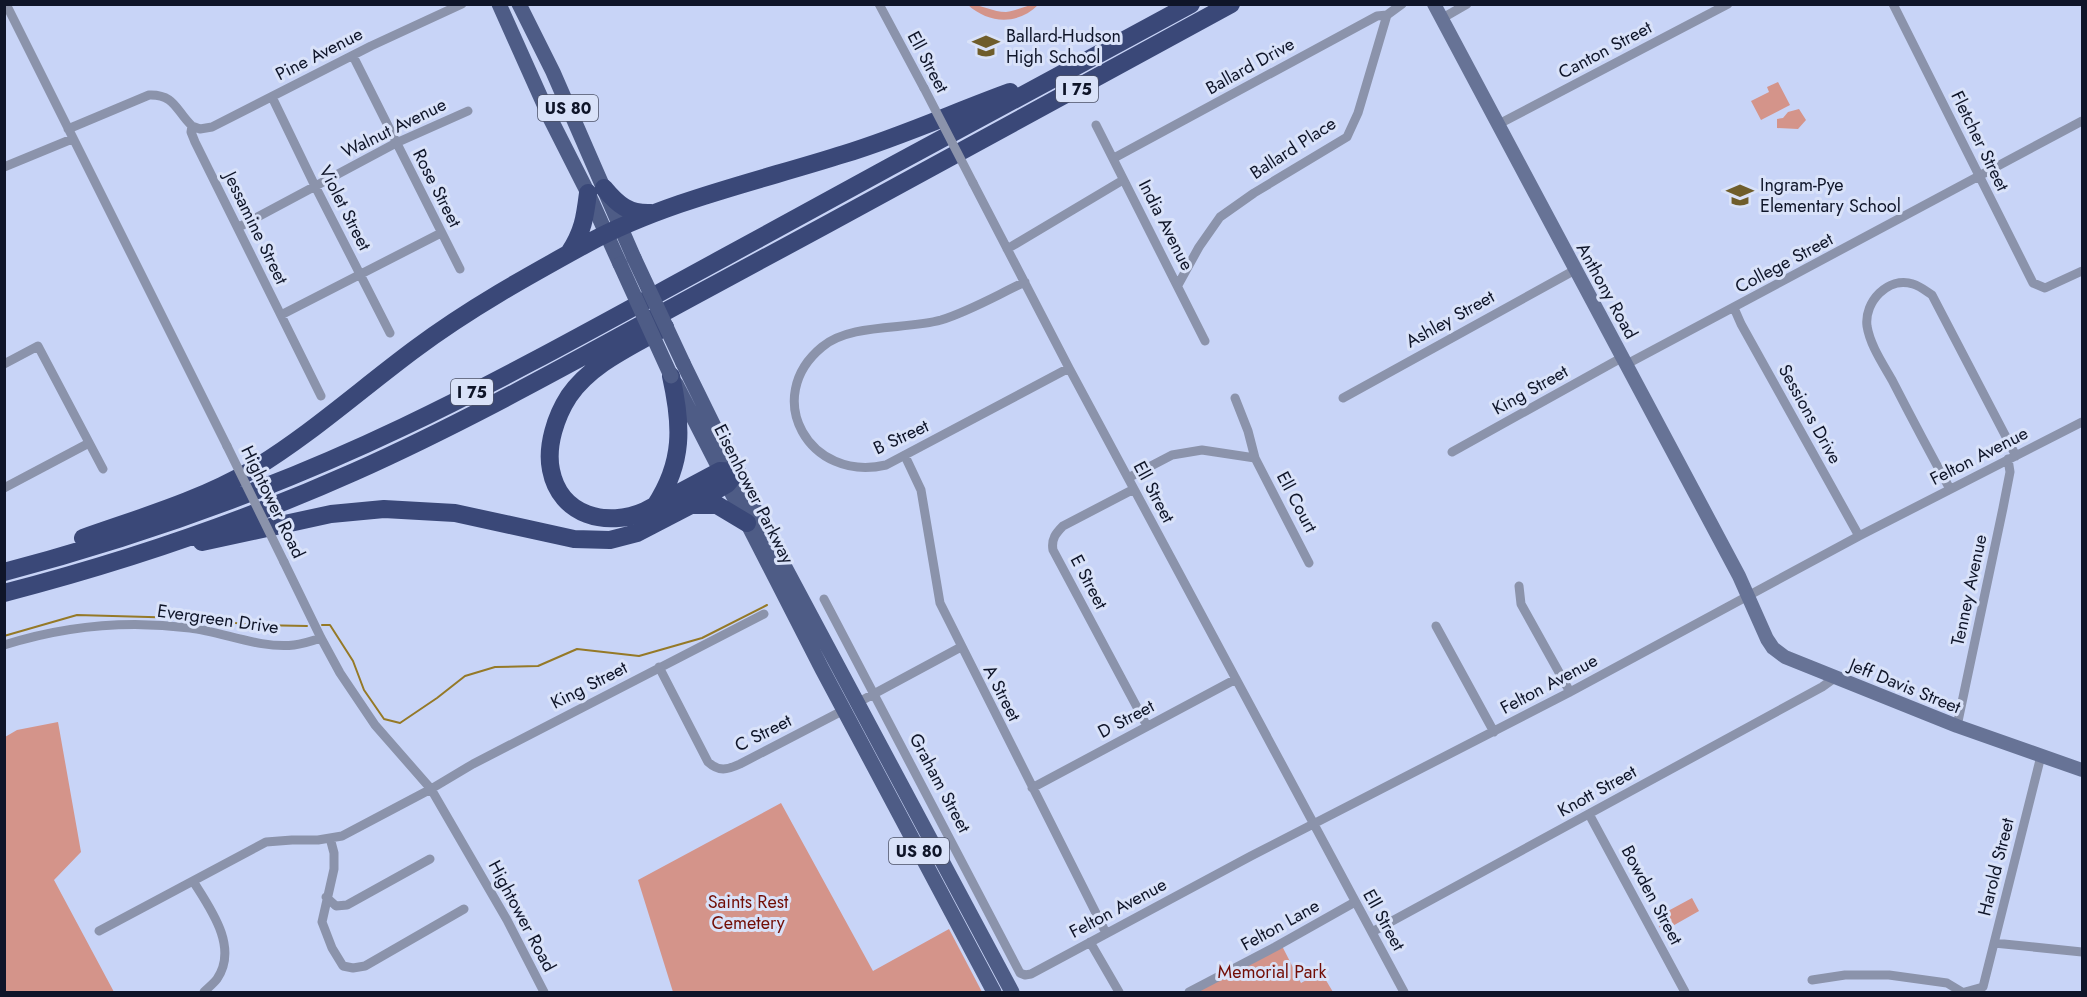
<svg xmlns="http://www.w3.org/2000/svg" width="2087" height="997" viewBox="0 0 2087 997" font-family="Jost,sans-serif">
<rect width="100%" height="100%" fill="#c8d4f7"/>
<path fill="#d4948a" d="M 968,5 C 982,4 992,12 1006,12 C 1018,11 1025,4 1038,5 C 1018,25 989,24 968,5 Z
M 1778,82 L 1790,105 L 1761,120 L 1751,101 L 1769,92 L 1767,87 Z
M 1799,109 L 1806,120 L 1798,129 L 1777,128 L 1777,119 L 1783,118 L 1788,112 Z
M 58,722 L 81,852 L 54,880 L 114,992 L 5,992 L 5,737 L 17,730 Z
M 781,803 L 873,971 L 949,929 L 982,992 L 673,992 L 638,880 Z
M 1692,898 L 1699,911 L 1662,932 L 1655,918 Z
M 1281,944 L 1301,983 L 1321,972 L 1333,992 L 1188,992 Z"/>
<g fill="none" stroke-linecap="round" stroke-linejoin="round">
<path stroke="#957927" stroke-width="2" d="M 322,625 L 330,625 L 353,661 L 364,690 L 384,719 L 400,723 L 437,698 L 465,676 L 495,667 L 538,666 L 577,649 L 639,656 L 702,638 L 767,605
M 4,636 L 77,615 L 184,618 L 256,625 L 307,626"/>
<path stroke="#8b93ab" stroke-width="9" d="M 6,4 L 227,446
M 879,4 L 924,88
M 1893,4 L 2033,283 L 2045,288 L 2082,271
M 1441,19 L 1467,4
M 353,56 L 460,269
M 272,97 L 315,186 L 390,333
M 1096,125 L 1205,341
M 1497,125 L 1728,4
M 192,126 L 200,129 L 212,127 L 371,46 L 462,4
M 68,129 L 149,95 C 175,94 176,111 192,126 L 191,132 L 195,142 L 321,396
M 1114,158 L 1377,16 L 1387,15 L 1402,4
M 4,167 L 72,139
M 973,183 L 1069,368 L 1404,992
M 239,227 L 396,143 L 468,111
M 1007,249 L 1123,180
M 1025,282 C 997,295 970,311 941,320 C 906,330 850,323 822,347 C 761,397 809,483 886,465 L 1069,368
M 1178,285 L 1199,247 L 1220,217 L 1254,193 L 1347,137 L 1358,113 L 1387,15
M 1734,308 L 1741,324 L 1859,536
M 281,315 L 441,233
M 4,364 L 38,346 L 103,469
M 1627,364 L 2082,121
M 1235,398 L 1248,431 L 1255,458
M 1343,398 L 1575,270
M 1452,452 L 1623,357
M 905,456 L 921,490 L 940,603 L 1106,933
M 1128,478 L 1172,455 L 1202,450 L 1255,458 L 1309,563
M 4,488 L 89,443
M 1134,489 L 1063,526 C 1056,533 1051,539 1053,550 L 1147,726
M 1950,489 C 1930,453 1911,417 1892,380 C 1883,364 1870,345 1867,326 C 1864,302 1888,276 1913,284 C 1920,286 1926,291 1932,295 L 2016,456
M 284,562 L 321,638 L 340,673 L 375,725 L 431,789 L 507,920 L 544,992
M 1519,586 L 1521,604 L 1570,692
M 824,599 L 1020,973 L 1025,975 L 1031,974 L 1251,856 L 1570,692 L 1859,536 L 2082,422
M 1436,626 L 1494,732
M 4,645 C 64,626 128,620 190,628 C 223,632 261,649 294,645 C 303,644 312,641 321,638
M 659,667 L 708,762 C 719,772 727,770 740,764 L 844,710 L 846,711
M 855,702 L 857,703 L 961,647
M 1957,726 L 2003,508 L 2010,472 L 2008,459
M 1032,788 L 1236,679
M 1589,814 L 1685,992
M 330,838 L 334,853 L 334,869 L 322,922 L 332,948 L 343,966 L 353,968 L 365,966 L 464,909
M 193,881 C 210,908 239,947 217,979 C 213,984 208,988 204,992
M 326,897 L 336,906 L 347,905 L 430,859
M 99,931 L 266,842 L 292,840 L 318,840 L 342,836 L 431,789 L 473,764 L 764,614
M 1372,932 L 1822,687 L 1836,677
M 1090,942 L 1119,992
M 1994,943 L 2082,952
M 1812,980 L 1845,975 L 1889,975 L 1947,983 L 1962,992
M 1189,992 L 1275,947 L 1355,902
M 1965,992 L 1983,987 L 2041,756"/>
<path stroke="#677396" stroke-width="14" d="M 1434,4 L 1739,576 L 1767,639 L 1773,648 L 1785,657 L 1957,726 L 2082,770"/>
<path stroke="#4e5c86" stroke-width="15" d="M 499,4 L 550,118 L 588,193 L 620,264
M 519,4 L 553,72 L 634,258
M 683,363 L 763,526 L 1012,992
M 676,384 L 822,669 L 994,992"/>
<path stroke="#3a4878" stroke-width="18" d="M 604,188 C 618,205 629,214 651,213
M 569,253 C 583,232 585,217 588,193
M 665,327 C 631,347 592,363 569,396 C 556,416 546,446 551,470 C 560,516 607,528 645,511 L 720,471 L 737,472
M 694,505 L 717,505 L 747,523
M 655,506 C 684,462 682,425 671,376
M 83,538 C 139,518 199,501 252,470 C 310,435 361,389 415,349 C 470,308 528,276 588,243 C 666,201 759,181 844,154 C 900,137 955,112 1010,92
M 202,542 L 331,514 L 384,509 L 455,513 L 574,539 L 610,540 L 637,533 L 689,506 L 727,484 L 737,472
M 4,572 C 141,536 275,488 403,427 C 512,375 618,315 725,257 C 880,172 1035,88 1191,4
M 4,593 C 124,562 242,522 354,472 C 475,418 590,352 707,289 C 882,195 1056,100 1231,4"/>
<path stroke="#8b93ab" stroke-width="9" d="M 924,88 L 973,183
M 227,446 L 284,562"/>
<path stroke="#4e5c86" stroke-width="15" d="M 634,258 L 683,363
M 620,264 L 671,376"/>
</g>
<defs>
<symbol id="school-bare" viewBox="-9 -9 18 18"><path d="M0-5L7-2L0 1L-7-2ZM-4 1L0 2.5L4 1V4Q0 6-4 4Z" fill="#6f5d2b" stroke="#d9e2f9" stroke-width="2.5" paint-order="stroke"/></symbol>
</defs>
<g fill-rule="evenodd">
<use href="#school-bare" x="967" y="27" width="38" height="38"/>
<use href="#school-bare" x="1721" y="176" width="38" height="38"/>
</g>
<g text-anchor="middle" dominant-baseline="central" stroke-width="6" stroke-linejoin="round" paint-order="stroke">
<g fill="#d9e2f9" stroke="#4c5267" stroke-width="1.5">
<rect x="1056" y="76" width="42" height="26" rx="4.5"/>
<rect x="538" y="95" width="60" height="26" rx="4.5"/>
<rect x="451" y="379" width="42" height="26" rx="4.5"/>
<rect x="889" y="838" width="60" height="26" rx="4.5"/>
</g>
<g font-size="16" font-weight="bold" fill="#0f1529">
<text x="1077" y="89">I 75</text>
<text x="568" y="108">US 80</text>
<text x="472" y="392">I 75</text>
<text x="919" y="851">US 80</text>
</g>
<g font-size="18" fill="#0f1529" stroke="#d9e2f9" text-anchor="start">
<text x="1006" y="36">Ballard-Hudson<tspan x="1006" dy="21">High School</tspan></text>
<text x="1760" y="185">Ingram-Pye<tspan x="1760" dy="21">Elementary School</tspan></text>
</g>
<g font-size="18" fill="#0f1529" stroke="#d9e2f9">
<text transform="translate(1605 50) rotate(-28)">Canton Street</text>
<text transform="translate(319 54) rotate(-27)">Pine Avenue</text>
<text transform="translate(928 62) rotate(62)">Ell Street</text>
<text transform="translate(1250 66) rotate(-29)">Ballard Drive</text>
<text transform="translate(394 128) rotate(-26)">Walnut Avenue</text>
<text transform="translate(1980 141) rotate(64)">Fletcher Street</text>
<text transform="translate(1293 148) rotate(-33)">Ballard Place</text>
<text transform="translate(437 188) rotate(63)">Rose Street</text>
<text transform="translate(345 208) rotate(63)">Violet Street</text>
<text transform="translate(1166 225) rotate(63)">India Avenue</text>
<text transform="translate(256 228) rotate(64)">Jessamine Street</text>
<text transform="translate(1784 263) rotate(-28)">College Street</text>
<text transform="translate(1607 291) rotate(61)">Anthony Road</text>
<text transform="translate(1450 319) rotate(-29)">Ashley Street</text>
<text transform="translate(1530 390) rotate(-29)">King Street</text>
<text transform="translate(1810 414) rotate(61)">Sessions Drive</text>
<text transform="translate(901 437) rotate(-25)">B Street</text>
<text transform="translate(1979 456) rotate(-27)">Felton Avenue</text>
<text transform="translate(1154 492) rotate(62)">Ell Street</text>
<text transform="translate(754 494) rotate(63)">Eisenhower Parkway</text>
<text transform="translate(273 502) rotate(64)">Hightower Road</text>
<text transform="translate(1297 502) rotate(62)">Ell Court</text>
<text transform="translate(1089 582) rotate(62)">E Street</text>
<text transform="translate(1969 590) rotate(-78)">Tenney Avenue</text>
<text transform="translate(218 619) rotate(8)">Evergreen Drive</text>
<text transform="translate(1549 684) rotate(-28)">Felton Avenue</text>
<text transform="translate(589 685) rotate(-27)">King Street</text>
<text transform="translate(1905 686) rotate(22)">Jeff Davis Street</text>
<text transform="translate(1002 693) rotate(63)">A Street</text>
<text transform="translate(1126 719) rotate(-28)">D Street</text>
<text transform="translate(763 733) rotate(-27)">C Street</text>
<text transform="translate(940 783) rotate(62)">Graham Street</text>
<text transform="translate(1597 791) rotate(-29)">Knott Street</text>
<text transform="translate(1996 867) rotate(-76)">Harold Street</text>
<text transform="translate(1652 895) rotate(62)">Bowden Street</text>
<text transform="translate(1118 908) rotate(-28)">Felton Avenue</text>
<text transform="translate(522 916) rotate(62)">Hightower Road</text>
<text transform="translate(1384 920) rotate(61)">Ell Street</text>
<text transform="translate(1280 925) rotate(-29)">Felton Lane</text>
</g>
<g font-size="18" fill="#720e06" stroke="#d9e2f9">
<text x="748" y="902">Saints Rest<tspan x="748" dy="21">Cemetery</tspan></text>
<text x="1272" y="972">Memorial Park</text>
</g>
</g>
<rect width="2087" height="997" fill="none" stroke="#0f1529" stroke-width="12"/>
</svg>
